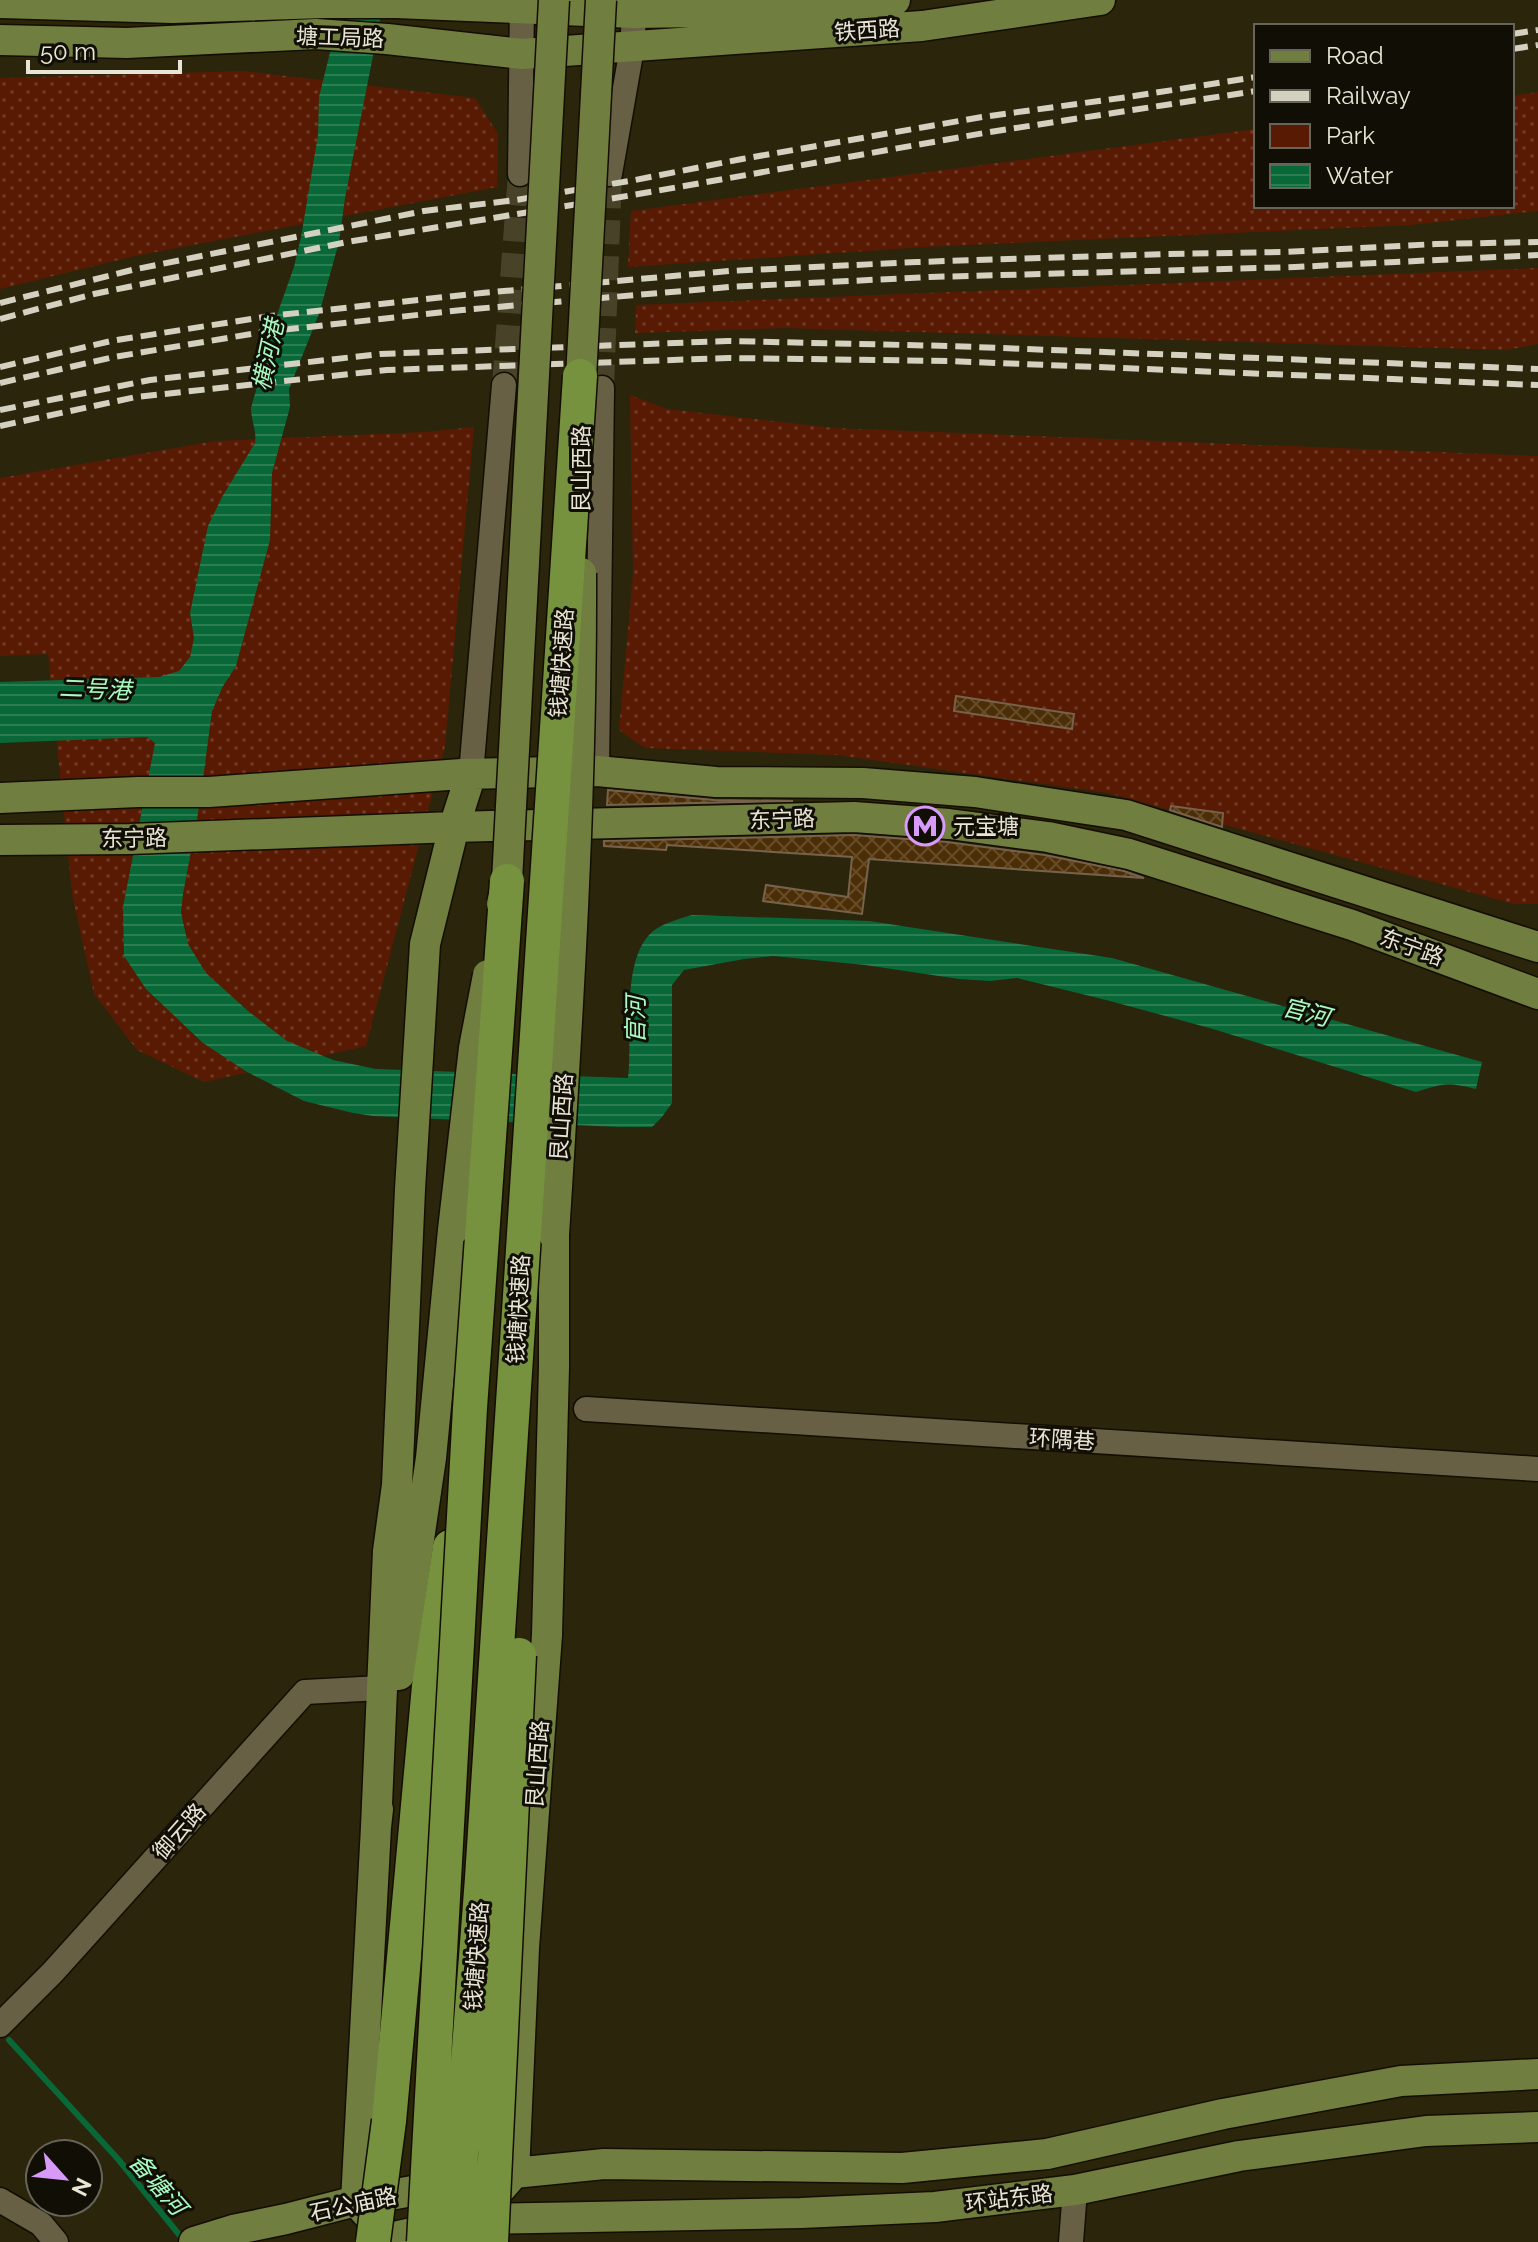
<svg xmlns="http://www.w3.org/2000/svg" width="1538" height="2242" viewBox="0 0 1538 2242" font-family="Raleway,'Noto Sans SC',sans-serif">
<defs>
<pattern id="green-dots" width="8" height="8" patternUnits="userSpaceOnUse" patternTransform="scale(2)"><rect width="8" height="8" fill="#581a02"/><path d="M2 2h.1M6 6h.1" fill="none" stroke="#703b26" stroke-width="1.8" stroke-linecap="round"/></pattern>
<pattern id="water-rules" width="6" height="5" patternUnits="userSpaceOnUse" patternTransform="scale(2)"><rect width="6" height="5" fill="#096837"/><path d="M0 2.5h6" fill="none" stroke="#2d7d53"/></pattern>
<pattern id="building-cross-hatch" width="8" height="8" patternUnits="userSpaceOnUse" patternTransform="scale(2)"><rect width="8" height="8" fill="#4c2e06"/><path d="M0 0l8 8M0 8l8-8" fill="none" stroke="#664c2a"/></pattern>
</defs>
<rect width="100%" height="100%" fill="#2b250b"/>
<path fill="url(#green-dots)" d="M 243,71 L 475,98 L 498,134 L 497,187 L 135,256 L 0,289 L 0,78 Z
M 1538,92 L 1538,211 L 1410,225 L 925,247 L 628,267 L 631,211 L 1256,129 L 1256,206 L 1512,206 L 1512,96 Z
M 1538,268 L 1538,344 L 1506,350 L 785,328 L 635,333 L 636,305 Z
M 630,395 L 667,409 L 833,428 L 1538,456 L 1538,904 L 1514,904 L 1108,793 L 837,755 L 645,748 L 619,730 L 633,574 Z
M 474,427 L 445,746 L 366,1046 L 204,1082 L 137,1050 L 94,994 L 72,894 L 48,654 L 0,656 L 0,478 L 216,441 L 425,432 Z"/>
<path fill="url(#water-rules)" d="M 343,0 L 384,0 L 345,198 L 339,242 L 319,314 L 289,389 L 290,407 L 272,473 L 270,540 L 236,666 L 223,686 L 212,711 L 200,802 L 183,894 L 181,913 L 188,944 L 206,973 L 248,1011 L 287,1041 L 333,1060 L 376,1069 L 628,1078 C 633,1037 620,961 652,932 C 663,923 679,919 692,915 L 869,921 L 1112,958 L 1482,1062 L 1476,1089 C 1449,1082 1443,1083 1416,1092 L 1213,1029 L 1110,1001 L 1017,978 L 990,981 L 959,979 L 865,965 L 773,956 L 744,959 L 684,970 L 672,985 L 672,1103 L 662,1117 L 652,1127 L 618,1127 L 373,1116 L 353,1113 L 304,1101 L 247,1072 L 203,1043 L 146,989 L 124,956 L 123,907 L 155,743 L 147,737 L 0,743 L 0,682 L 159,677 L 179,671 L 190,657 L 194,638 L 190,613 L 208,526 L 222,497 L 255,443 C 257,430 251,421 251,408 L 279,309 L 294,267 L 301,237 L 318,135 L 319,97 Z"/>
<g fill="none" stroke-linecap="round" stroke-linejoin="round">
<path stroke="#096837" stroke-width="6" d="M 9,2040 L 118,2159 L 185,2242"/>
</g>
<path fill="url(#building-cross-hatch)" stroke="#77624c" stroke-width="2" d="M 956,696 L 1074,714 L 1072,729 L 954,711 Z
M 608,790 L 714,800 L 793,801 L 607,805 Z
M 1171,806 L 1223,813 L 1222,827 L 1170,810 Z
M 854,835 L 947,842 L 1045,855 L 1124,871 L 1144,878 L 869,859 L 862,914 L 763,901 L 766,885 L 848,897 L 852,857 L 667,845 L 666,850 L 604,846 L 604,841 Z"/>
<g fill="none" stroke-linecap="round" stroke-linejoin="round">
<path stroke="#484229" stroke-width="24" stroke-dasharray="24 12" stroke-linecap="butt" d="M 504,385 L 520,174
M 602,388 L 610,174"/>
<defs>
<path id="minor" d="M 520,174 L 522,0
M 610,174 L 632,48 L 635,0
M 597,771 L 602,388
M 471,774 L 504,385
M 586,1409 L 1538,1469
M 0,2025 L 53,1972 L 305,1692 L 381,1688
M 0,2200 L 41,2224 L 56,2242
M 1071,2242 L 1075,2190"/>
<path id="major" d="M 0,3 L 173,8 L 324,3 L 396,3 L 634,13 L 829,10 L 895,0
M 0,40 L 127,43 L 316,34 L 387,39 L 522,54 L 922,26 L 1100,0
M 0,798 L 138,792 L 209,792 L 462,774 L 597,771 L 716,782 L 863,783 L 975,792 L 1126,815 L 1538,947
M 0,840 L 130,839 L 454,827 L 854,817 L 949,824 L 1048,837 L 1129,854 L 1352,925 L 1538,994
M 399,1675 L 431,1458 L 453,1230
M 376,1827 L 388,1551 L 397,1485 L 410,1189 L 425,944 L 454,827 L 471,774
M 502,2187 L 514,2173 L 524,1948 L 547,1635 L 554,1367 L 554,1235
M 369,2216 L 356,2201 L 376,1827 L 378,1809
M 194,2242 L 233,2230 L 286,2219 L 356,2201 L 514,2173 L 604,2164 L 902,2168 L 1047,2154 L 1223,2114 L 1401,2081 L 1538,2074
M 372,2242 L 475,2219 L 801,2213 L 935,2207 L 1075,2190 L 1239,2156 L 1426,2131 L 1538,2127"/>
<path id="highway" d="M 389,2121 L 429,1686 L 450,1547"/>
</defs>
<use href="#minor" stroke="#140e00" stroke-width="27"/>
<use href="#major" stroke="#140e00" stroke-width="33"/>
<use href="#highway" stroke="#140e00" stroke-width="37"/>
<use href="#minor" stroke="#676044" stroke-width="24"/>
<use href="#major" stroke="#707e40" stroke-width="30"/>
<use href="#highway" stroke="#76923e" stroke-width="34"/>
<path stroke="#d5d1c0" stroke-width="6" stroke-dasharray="16 8" stroke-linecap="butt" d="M 1512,34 L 1538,30
M 1512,49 L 1538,45
M 0,303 L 132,270 L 424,211 L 516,200 L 635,180 L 742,159 L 982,117 L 1128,97 L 1256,77
M 0,319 L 94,294 L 347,242 L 633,195 L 990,132 L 1256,91
M 0,367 L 111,341 L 270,316 L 482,293 L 729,271 L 917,262 L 1166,254 L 1285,252 L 1436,244 L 1538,242
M 0,383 L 114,357 L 263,332 L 462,310 L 729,287 L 930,277 L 1295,267 L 1538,255
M 0,410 L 150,380 L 380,354 L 728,341 L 949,346 L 1538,369
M 0,426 L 136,397 L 387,370 L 729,358 L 949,361 L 1538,385"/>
<defs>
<path id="major-bridge" d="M 580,397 L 601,0
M 502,904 L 507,881 L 554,0
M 453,1230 L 474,1048 L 488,975
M 554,1235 C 568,1015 582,794 581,573"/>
<path id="highway-bridge" d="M 373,2242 L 389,2121
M 424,2242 L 470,1408 L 507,881
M 458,2242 L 461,2154 L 482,1878 L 580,376
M 491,2242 L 519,1655"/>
</defs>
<use href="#major-bridge" stroke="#140e00" stroke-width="33" stroke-linecap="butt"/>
<use href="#highway-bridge" stroke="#140e00" stroke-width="37" stroke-linecap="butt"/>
<use href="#major-bridge" stroke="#707e40" stroke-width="30"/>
<use href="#highway-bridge" stroke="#76923e" stroke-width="34"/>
</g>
<defs>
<symbol id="metro-ring" viewBox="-11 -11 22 22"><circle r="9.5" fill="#110e05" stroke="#d89af8" stroke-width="1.5"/><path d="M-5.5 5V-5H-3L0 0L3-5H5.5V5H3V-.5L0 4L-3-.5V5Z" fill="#d89af8"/></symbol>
</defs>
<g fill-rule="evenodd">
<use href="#metro-ring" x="903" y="804" width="44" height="44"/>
</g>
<g text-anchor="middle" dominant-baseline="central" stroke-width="6" stroke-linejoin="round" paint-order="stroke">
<g font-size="22" fill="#e9e5d6" stroke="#110e05">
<text transform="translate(867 30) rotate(-4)">铁西路</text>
<text transform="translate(340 37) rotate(2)">塘工局路</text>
<text transform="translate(581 469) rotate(-90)">艮山西路</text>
<text transform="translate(561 663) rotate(-86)">钱塘快速路</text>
<text transform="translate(782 819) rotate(-2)">东宁路</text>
<text transform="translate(134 838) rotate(-1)">东宁路</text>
<text transform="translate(1412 947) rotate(20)">东宁路</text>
<text transform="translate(561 1117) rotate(-86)">艮山西路</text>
<text transform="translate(518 1309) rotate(-87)">钱塘快速路</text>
<text transform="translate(1062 1439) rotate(4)">环隅巷</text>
<text transform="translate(537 1764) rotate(-86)">艮山西路</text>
<text transform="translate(179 1831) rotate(-48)">御云路</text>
<text transform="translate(476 1956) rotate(-86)">钱塘快速路</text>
<text transform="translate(1009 2198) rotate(-7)">环站东路</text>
<text transform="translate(353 2204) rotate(-12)">石公庙路</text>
</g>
<g font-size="22" fill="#e9e5d6" stroke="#110e05" text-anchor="start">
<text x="953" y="826">元宝塘</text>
</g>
<g font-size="24" font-style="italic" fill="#a7fbc1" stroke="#110e05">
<text transform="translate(268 355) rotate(-78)">横河港</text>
<text transform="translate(95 689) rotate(2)">二号港</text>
<text transform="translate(1306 1012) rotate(14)">官河</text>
<text transform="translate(635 1020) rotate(-90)">官河</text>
<text transform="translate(158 2184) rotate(49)">备塘河</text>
</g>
</g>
<rect x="1254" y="24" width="260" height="184" fill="#110e05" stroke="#676459" stroke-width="2"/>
<rect x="1270" y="50" width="40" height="12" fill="#707e40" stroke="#676459" stroke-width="2"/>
<text x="1326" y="64" font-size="24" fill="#e9e5d6">Road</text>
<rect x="1270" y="90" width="40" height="12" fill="#d5d1c0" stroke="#676459" stroke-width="2"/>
<text x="1326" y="104" font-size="24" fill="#e9e5d6">Railway</text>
<rect x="1270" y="124" width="40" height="24" fill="#581a02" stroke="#676459" stroke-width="2"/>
<text x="1326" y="144" font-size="24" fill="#e9e5d6">Park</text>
<rect x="1270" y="164" width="40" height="24" fill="url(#water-rules)" stroke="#676459" stroke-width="2"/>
<text x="1326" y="184" font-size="24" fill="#e9e5d6">Water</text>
<g transform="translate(64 2178) rotate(117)"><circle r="38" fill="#110e05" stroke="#676459" stroke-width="2"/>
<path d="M0-6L14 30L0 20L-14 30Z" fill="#d89af8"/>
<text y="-12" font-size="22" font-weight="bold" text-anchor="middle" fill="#e9e5d6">N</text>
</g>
<path d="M28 60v12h152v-12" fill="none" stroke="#e9e5d6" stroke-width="4"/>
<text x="40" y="60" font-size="24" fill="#e9e5d6" stroke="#110e05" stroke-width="6" paint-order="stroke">50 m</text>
</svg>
